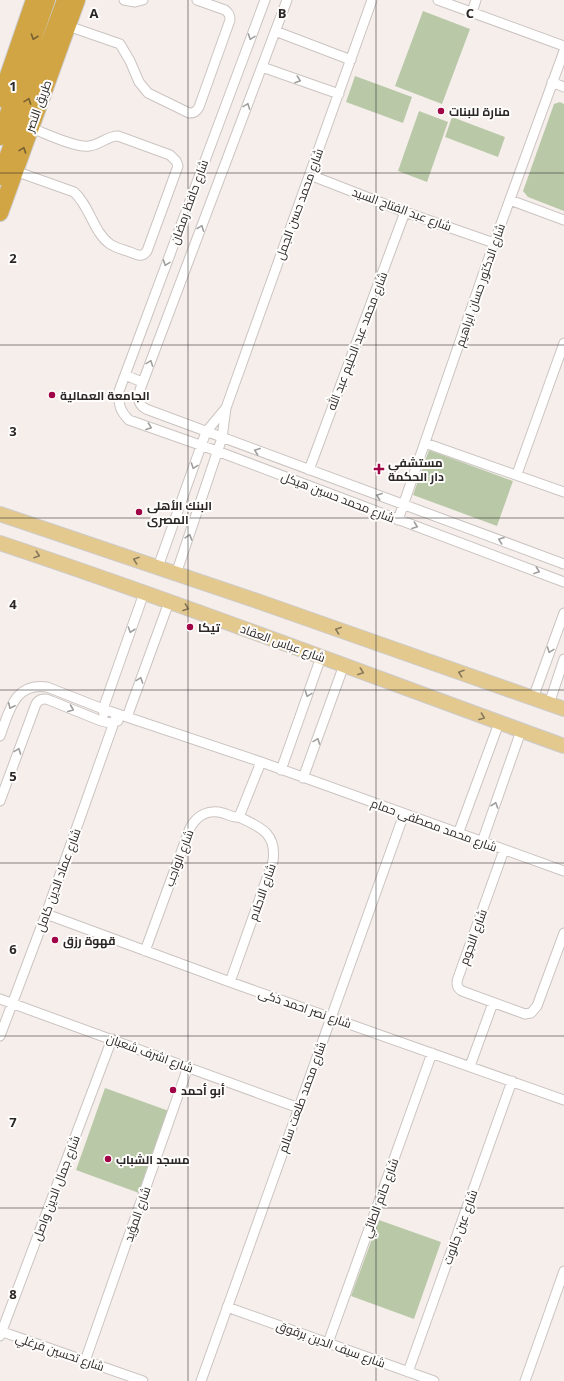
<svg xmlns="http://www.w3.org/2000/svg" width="564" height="1381" viewBox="0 0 564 1381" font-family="'Open Sans',Cairo,sans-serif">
<rect width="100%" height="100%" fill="#f6eeeb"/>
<path fill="#b9c9a8" d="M 423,11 L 470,29 L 442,104 L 395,86 Z
M 355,76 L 412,97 L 403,123 L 346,102 Z
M 560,102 L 564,104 L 564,211 L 528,197 L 523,191 L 554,104 Z
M 419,111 L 448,122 L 427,182 L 398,171 Z
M 452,117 L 505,137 L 498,157 L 445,137 Z
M 429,450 L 513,481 L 497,526 L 413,495 Z
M 105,1088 L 169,1111 L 139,1193 L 76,1170 Z
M 379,1220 L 441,1242 L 414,1319 L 351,1296 Z"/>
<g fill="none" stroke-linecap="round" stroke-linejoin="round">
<defs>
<path id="street" d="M 124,0 L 135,2 L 143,0
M 265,0 L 119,391 C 118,404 120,411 129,420 L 217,451 L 564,582
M 287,0 L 141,387 C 137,397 137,404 146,409 L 564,564
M 438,0 L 564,46
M 472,12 L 476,0
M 68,26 L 120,44 L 130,61 L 139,82 L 148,93 L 189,113 C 194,113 196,112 199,107 L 230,20 C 230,15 229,13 225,10 L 197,0
M 275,31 L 351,60
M 262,67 L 339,94
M 552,82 L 564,87
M 15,171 L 74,192 C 90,206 93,232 110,244 C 116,248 124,250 130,252 C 137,255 142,258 147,251 L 178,166 L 176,161 L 170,155 L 118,136 C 107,136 100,145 89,146 C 75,148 45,133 31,128
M 310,175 L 405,212 L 494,243
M 510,200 L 564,220
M 125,375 L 142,382
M 425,443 L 564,492
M 309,470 L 405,212
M 517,474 L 564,343
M 398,520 L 494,243 L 564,51
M 158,567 L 206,432 L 225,409
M 176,574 L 222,438 L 226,408 L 372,0
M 533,698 L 564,613
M 549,704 L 564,659
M 104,714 L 103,709 L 144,593
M 127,717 L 169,602
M 0,736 C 9,712 14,682 47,687 L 103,709 L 261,762 L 564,871
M 281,770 L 321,657
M 303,778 L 344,665
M 0,801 L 36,704 C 39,699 44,698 49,700 L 101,721 L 110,723 L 118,721
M 458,834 L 499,723
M 482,842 L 521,731
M 504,850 L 458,978 C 456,984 457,988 462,991 L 525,1014 L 531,1013 L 537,1006 L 564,933
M 46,914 L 230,982 L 564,1100
M 145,951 L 190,828 C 197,815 209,809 223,813 C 229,815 233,818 239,817 L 261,762
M 230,982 L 273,861 C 277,833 260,827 239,817
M 0,999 L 299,1108
M 0,1036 L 46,914 L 117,714
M 470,1066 L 493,1003
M 227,1307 L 434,1381
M 0,1331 L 143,1381
M 0,1336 L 112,1039
M 328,1343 L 432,1053
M 85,1361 L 188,1067
M 408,1372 L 512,1081
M 201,1381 L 404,814
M 525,1381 L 564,1271"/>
<path id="primary" d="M 0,514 L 260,602 L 564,709
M 0,543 C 189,606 376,678 564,746"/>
<path id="highway" d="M 0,99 L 34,0
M 0,137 L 47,0
M 0,177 L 65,0
M 0,213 L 77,0"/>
</defs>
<use href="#street" stroke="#cbc4c1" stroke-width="11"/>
<use href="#primary" stroke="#cccbcb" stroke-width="16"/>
<use href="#highway" stroke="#cccbcb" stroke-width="18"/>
<use href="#street" stroke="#fff" stroke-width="9"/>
<use href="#primary" stroke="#e4c98f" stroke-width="14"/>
<use href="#highway" stroke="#d2a544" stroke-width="16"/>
</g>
<defs><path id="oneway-chevron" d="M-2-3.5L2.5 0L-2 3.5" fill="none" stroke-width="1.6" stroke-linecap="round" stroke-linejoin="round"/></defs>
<g stroke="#766034">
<use href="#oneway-chevron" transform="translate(34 37) rotate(109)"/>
<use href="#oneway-chevron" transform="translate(28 101) rotate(-70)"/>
<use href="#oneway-chevron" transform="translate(23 150) rotate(-70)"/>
</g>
<g stroke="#9f9e9d">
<use href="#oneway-chevron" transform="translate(251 37) rotate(110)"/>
<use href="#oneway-chevron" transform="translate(298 80) rotate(19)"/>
<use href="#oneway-chevron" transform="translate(247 106) rotate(-69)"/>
<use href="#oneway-chevron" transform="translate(201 228) rotate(-69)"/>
<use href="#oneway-chevron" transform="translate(166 263) rotate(110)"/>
<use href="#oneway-chevron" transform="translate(150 363) rotate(-69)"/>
<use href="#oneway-chevron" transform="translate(149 427) rotate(20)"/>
<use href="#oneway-chevron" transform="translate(257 451) rotate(-160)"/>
<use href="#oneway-chevron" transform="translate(194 466) rotate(110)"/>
<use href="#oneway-chevron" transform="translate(379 496) rotate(-160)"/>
<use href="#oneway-chevron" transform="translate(415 526) rotate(20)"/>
<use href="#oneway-chevron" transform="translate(189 537) rotate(-72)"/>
<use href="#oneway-chevron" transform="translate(501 540) rotate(-160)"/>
<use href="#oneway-chevron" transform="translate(537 571) rotate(20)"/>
<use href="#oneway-chevron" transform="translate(131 630) rotate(109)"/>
<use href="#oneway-chevron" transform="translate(550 650) rotate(110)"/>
<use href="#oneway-chevron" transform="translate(140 680) rotate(-70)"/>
<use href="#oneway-chevron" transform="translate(308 694) rotate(110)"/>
<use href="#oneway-chevron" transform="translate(11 706) rotate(115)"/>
<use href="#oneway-chevron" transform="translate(71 709) rotate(22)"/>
<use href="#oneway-chevron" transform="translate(317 741) rotate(-70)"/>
<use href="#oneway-chevron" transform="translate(18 751) rotate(-70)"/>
<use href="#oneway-chevron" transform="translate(495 805) rotate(-71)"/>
</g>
<g stroke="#87785a">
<use href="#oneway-chevron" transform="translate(37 555) rotate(18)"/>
<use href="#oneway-chevron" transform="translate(136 560) rotate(-161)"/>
<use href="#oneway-chevron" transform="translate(186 608) rotate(20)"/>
<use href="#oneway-chevron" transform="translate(338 630) rotate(-160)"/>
<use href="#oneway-chevron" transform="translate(361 672) rotate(20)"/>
<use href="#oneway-chevron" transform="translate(461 673) rotate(-161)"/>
<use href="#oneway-chevron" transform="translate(482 717) rotate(21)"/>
</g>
<path fill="none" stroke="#2a2726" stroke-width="1" stroke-opacity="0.55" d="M 188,0 L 188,1381M 376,0 L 376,1381M 0,173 L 564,173M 0,345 L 564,345M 0,518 L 564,518M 0,690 L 564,690M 0,863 L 564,863M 0,1036 L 564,1036M 0,1208 L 564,1208"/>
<g fill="#a00446" stroke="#fefdfc" stroke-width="1.5">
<circle cx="441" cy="111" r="4"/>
<circle cx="52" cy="395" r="4"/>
<path d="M377 463h4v4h4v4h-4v4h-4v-4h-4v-4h4z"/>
<circle cx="139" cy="512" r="4"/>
<circle cx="190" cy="627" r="4"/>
<circle cx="55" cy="940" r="4"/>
<circle cx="173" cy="1090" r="4"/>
<circle cx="108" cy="1159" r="4"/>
</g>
<g text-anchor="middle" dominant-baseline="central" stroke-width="4" stroke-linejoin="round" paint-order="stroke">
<g font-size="12" fill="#2a2726" stroke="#fefdfc">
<text transform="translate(38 106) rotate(-70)">طريق النصر</text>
<text transform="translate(189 202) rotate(-70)">شارع حافظ رمضان</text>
<text transform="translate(299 204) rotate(-70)">شارع محمد حسن الجمل</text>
<text transform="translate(402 209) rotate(20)">شارع عبد الفتاح السيد</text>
<text transform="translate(480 285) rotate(-71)">شارع الدكتور حسان ابراهيم</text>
<text transform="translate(357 341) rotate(-69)">شارع محمد عبد الحليم عبد الله</text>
<text transform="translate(338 497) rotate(21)">شارع محمد حسين هيكل</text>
<text transform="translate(283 643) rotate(20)">شارع عباس العقاد</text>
<text transform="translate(434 825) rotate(20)">شارع محمد مصطفى حمام</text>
<text transform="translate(179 858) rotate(-69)">شارع الواجب</text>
<text transform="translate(58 880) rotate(-70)">شارع عماد الدين كامل</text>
<text transform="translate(262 892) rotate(-71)">شارع الاحلام</text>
<text transform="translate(473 937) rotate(-70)">شارع النجوم</text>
<text transform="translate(305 1008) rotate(19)">شارع نصر احمد ذكى</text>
<text transform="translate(150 1053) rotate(20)">شارع اشرف شعبان</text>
<text transform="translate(302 1097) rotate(-70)">شارع محمد طلعت سالم</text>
<text transform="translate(56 1188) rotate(-69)">شارع جمال الدين واصل</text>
<text transform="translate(380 1198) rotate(-70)">شارع حاتم الطائي</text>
<text transform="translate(137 1214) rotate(-71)">شارع المؤيد</text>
<text transform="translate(460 1227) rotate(-70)">شارع عين جالوت</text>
<text transform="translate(331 1344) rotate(20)">شارع سيف الدين برقوق</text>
<text transform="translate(60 1352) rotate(19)">شارع تحسين فرغلي</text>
</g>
<g font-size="12" font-weight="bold" fill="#2a2726" stroke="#fefdfc" text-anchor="start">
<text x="449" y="111">منارة للبنات</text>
<text x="60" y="395">الجامعة العمالية</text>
<text x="388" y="462">مستشفي<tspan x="388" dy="14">دار الحكمة</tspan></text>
<text x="147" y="505">البنك الأهلى<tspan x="147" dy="14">المصرى</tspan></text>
<text x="198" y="627">تيكا</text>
<text x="63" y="940">قهوة رزق</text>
<text x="181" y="1090">أبو أحمد</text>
<text x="116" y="1159">مسجد الشباب</text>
</g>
</g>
<g font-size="13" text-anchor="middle" font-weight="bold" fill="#2a2726" stroke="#fefdfc" stroke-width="4" stroke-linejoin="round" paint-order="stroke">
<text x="94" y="18">A</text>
<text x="282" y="18">B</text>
<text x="470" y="18">C</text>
<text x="13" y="91">1</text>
<text x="13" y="263">2</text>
<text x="13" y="436">3</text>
<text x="13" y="609">4</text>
<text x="13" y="781">5</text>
<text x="13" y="954">6</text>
<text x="13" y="1127">7</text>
<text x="13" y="1299">8</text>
</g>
</svg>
